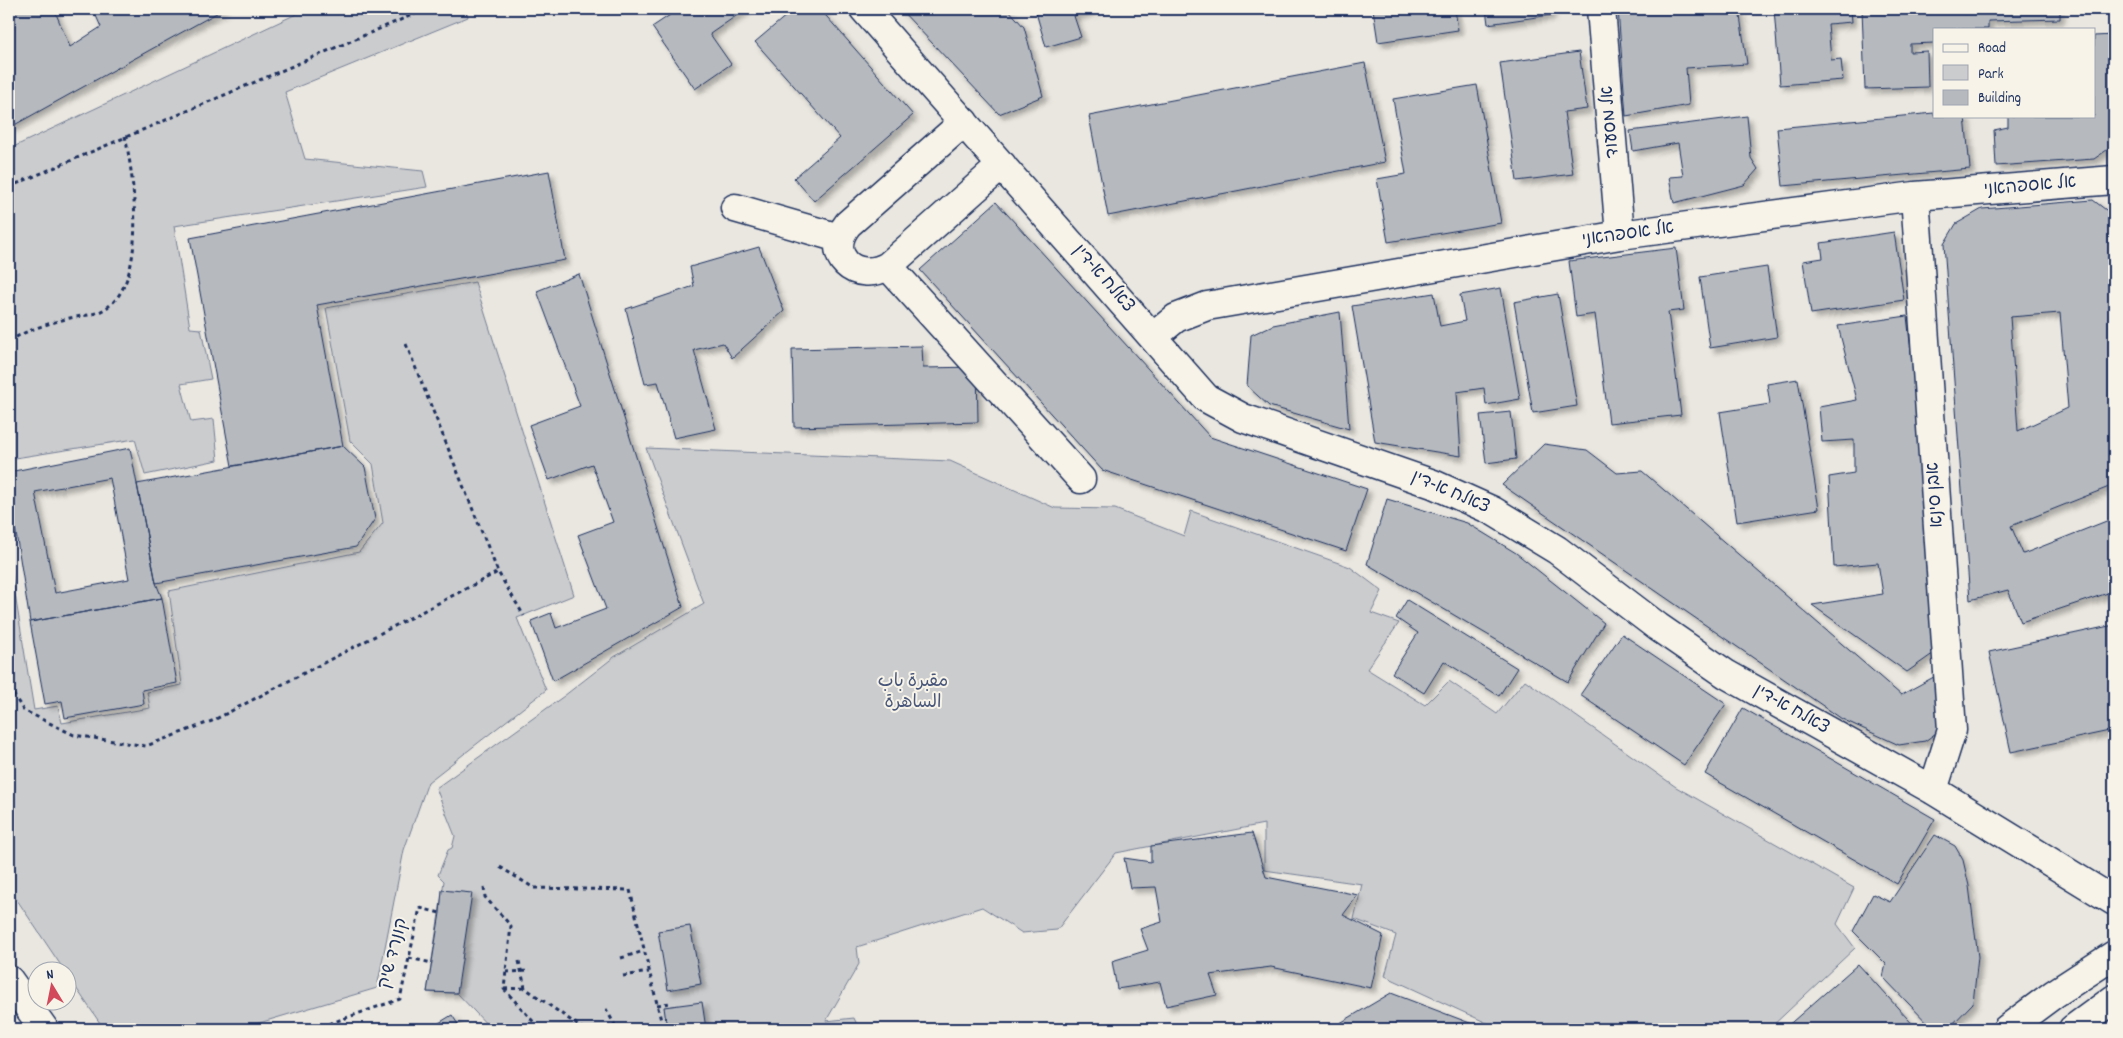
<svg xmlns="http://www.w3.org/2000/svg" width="2123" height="1038" viewBox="0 0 2123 1038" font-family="Dekko,'Playpen Sans Arabic','Playpen Sans Hebrew',sans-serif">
<defs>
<filter id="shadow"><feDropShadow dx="4.5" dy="4.5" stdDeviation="2.5" flood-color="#0004"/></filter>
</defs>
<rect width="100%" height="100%" fill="#eae7e0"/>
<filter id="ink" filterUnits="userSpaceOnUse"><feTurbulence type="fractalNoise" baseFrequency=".02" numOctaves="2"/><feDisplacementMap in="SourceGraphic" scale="10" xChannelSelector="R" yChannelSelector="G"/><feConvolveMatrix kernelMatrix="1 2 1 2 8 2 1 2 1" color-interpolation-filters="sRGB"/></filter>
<g filter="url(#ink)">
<path fill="#cbcccd" stroke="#737e96" d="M 307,9 L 466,9 L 468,17 L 285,92 L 305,159 L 423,171 L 427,187 L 174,226 L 190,328 L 201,329 L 211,379 L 181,384 L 191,422 L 214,419 L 218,460 L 145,475 L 135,439 L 9,459 L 9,149 Z
M 475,282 L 574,595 L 517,618 L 546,690 L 428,782 L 404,850 L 377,988 L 239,1029 L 104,1029 L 68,976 L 68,970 L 64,970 L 9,888 L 9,558 L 34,710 L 58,706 L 62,723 L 150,708 L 147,692 L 182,685 L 169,591 L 359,552 L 383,523 L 373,464 L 350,441 L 326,308 Z
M 646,448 L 950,461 L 1055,508 L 1115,509 L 1184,536 L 1191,511 L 1350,567 L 1382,591 L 1371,613 L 1399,623 L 1367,669 L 1425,705 L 1449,681 L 1497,714 L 1525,680 L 1676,787 L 1854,888 L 1837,924 L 1855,948 L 1769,1029 L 1500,1029 L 1385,976 L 1396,935 L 1354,919 L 1362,884 L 1264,870 L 1264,824 L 1116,853 L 1057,930 L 1022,933 L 982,907 L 857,947 L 859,964 L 826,1021 L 854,1018 L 859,1029 L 491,1029 L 457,993 L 427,992 L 444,881 L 438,875 L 448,850 L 452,848 L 455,836 L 436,788 L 564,696 L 614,657 L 704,604 Z"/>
<path fill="#b6babf" stroke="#1b2f5e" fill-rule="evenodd" filter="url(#shadow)" d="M 9,9 L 54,9 L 70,47 L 101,27 L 93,9 L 224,9 L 9,128 Z
M 666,9 L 746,9 L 710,34 L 731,64 L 695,89 L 652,27 L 670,15 Z
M 794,9 L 820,9 L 913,115 L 814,201 L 794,178 L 840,138 L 755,42 Z
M 900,9 L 1008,9 L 1024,27 L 1043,96 L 999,114 Z
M 1035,9 L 1095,9 L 1074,16 L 1081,37 L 1046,47 Z
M 1373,9 L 1455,9 L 1458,30 L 1378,42 Z
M 1486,9 L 1550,9 L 1551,15 L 1488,24 Z
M 1618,9 L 1681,9 L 1681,11 L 1739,9 L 1747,64 L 1686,68 L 1689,105 L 1626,116 Z
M 1774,9 L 1851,9 L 1852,22 L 1828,24 L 1831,60 L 1841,59 L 1843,80 L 1780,85 Z
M 1862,9 L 1963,9 L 1963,14 L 1986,13 L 1985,9 L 2060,9 L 2060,19 L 1988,21 L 1988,29 L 1934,29 L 1934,43 L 1910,44 L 1910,52 L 1927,51 L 1928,87 L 1865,89 Z
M 2114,35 L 2114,145 L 2094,159 L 1996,166 L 1994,130 L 2008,127 L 2008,116 L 2094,116 L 2094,36 Z
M 1579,52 L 1587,109 L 1564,112 L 1573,174 L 1517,181 L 1500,63 Z
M 1365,63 L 1385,162 L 1108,216 L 1089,116 Z
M 1477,85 L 1501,223 L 1388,242 L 1377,179 L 1406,174 L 1393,99 Z
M 1934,113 L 1934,116 L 1965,116 L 1970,169 L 1783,186 L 1777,128 Z
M 1747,116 L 1751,158 L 1758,169 L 1744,185 L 1674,203 L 1669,177 L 1683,176 L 1678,143 L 1633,151 L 1630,131 Z
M 549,171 L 565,260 L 317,305 L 343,446 L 232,466 L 190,238 Z
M 2093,200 L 2114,216 L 2114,485 L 2011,526 L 2023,554 L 2114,518 L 2114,591 L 2021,622 L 2008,590 L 1970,600 L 1944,244 L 1956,224 L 1982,209 ZM 2060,313 L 2068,408 L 2018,431 L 2010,317 Z
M 996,202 L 1210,437 L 1367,489 L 1346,551 L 1102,470 L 920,270 Z
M 1894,232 L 1904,300 L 1811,314 L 1803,261 L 1823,258 L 1821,243 Z
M 759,247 L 784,311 L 732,358 L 723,343 L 694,350 L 716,429 L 674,438 L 658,382 L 645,384 L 626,309 L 694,286 L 690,267 Z
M 1676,248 L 1684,310 L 1668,312 L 1681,415 L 1609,423 L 1595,314 L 1576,317 L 1569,261 Z
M 1767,267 L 1777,337 L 1710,348 L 1700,277 Z
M 579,274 L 683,607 L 553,681 L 531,621 L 551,613 L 556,628 L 606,609 L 578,535 L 613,522 L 592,464 L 549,480 L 529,425 L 580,406 L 537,291 Z
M 1501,288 L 1520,399 L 1486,405 L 1484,388 L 1457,392 L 1461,456 L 1375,442 L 1352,306 L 1434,293 L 1440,326 L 1465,321 L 1460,295 Z
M 1558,294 L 1577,406 L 1533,413 L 1514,302 Z
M 1340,312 L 1349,429 L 1269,406 L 1247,386 L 1251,335 L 1273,325 Z
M 1907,316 L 1944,646 L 1907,672 L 1812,605 L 1883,594 L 1878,563 L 1834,567 L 1829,477 L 1854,473 L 1854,440 L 1822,442 L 1819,407 L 1857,400 L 1838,326 Z
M 922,346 L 923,368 L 977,367 L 978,422 L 794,427 L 792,349 Z
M 1798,379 L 1819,509 L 1737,522 L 1720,412 L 1770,404 L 1767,384 Z
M 1511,412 L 1516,459 L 1486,463 L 1480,415 Z
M 1544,444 L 1587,450 L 1617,473 L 1642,471 L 1901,695 L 1941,673 L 1943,728 L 1925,741 L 1899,745 L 1842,719 L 1502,485 Z
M 343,446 L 365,467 L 375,519 L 356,547 L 156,583 L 137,484 Z
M 130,448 L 156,583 L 162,598 L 30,622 L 9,489 L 9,472 ZM 110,478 L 129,579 L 55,593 L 35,492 Z
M 1387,499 L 1467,523 L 1516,553 L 1604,623 L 1568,682 L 1367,564 Z
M 162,598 L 177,683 L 142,690 L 144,704 L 65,718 L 62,701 L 45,704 L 30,622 Z
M 1407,600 L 1517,668 L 1499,696 L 1444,661 L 1424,693 L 1392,673 L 1418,633 L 1396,618 Z
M 2114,625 L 2114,730 L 2011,752 L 1989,652 Z
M 1622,634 L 1726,704 L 1684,765 L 1580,695 Z
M 1743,708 L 1935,819 L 1897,884 L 1705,774 Z
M 1252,833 L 1266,877 L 1358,895 L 1343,915 L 1383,935 L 1371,988 L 1271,967 L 1210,975 L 1217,995 L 1166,1006 L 1160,982 L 1117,989 L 1112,961 L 1148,950 L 1140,929 L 1162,922 L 1156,887 L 1130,888 L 1124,858 L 1151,862 L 1151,846 Z
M 1935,835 L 1955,846 L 1963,860 L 1969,886 L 1978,957 L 1973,1003 L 1948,1029 L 1933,1029 L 1883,977 L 1886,964 L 1853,931 L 1873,894 L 1890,902 Z
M 442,890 L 472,893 L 457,993 L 427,992 L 440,913 Z
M 690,926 L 701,984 L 668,990 L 658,931 Z
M 1858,964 L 1917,1029 L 1784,1029 Z
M 1391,993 L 1483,1028 L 1484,1029 L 1330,1029 Z
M 702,1002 L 706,1029 L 667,1029 L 664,1007 Z
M 452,1015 L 461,1029 L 429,1029 Z"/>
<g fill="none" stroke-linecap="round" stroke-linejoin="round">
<defs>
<path id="minor" d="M 864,9 L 1206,398 L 1243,418 L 1433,484 L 1493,511 L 1557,550 L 1658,627 L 1726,674 L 1933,790 L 2114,901
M 1601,9 L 1620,235
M 964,122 L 848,224 C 823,255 855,284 888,266 L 1002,165
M 1915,196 L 1952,730 L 1933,790
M 735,208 L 839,238
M 888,266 L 1081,479
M 1153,337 L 1176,318 L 1207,306 L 1620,235 L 1915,196 L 2114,180
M 9,980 L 44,1029
M 2007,1029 L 2054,994 L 2114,955
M 2073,1029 L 2114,999"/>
</defs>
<use href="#minor" stroke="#1b2f5e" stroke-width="31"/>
<path stroke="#1b2f5e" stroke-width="3" stroke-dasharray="4 4" stroke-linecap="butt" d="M 9,187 L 426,9
M 9,341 C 27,330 49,323 70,318 C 80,316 95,315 103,310 C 149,285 134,178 125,136
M 406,344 L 498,572 L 524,616
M 9,687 L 23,710 L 74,735 L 146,746 L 212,721 L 498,572
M 500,867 L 534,888 L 630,890 L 663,1029
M 484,887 L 485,897 L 511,926 L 504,989 L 540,1029
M 409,958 L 432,963
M 621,958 L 644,951
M 519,961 L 525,988 L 583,1029
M 623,976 L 649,972
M 504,989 L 525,988
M 657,1005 L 670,1003
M 606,1009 L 617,1029
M 314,1029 L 400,999 L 420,908 L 440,913"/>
<use href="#minor" stroke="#f7f3e8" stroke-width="28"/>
<path stroke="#1b2f5e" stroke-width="3" stroke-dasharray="4 4" stroke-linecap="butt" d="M 506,972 L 530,971"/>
</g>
</g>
<g text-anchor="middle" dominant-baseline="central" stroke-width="4" stroke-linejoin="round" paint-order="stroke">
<g font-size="18" fill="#1b2f5e" stroke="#f7f3e8">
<text transform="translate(1611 122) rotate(-95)">אל מסעוד</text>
<text transform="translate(2030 187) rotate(-5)">אל אספהאני</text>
<text transform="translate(1628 235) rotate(-8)">אל אספהאני</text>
<text transform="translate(1103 279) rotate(49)">צאלח א-דין</text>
<text transform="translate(1450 493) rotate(23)">צאלח א-דין</text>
<text transform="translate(1936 495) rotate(-94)">אבן סינא</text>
<text transform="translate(1791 710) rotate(29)">צאלח א-דין</text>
<text transform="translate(394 954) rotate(-75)">קונרד שיק</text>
</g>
<g font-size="18" fill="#47567a" stroke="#f7f3e8">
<text x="913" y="682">مقبرة باب<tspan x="913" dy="21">الساهرة</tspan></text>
</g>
</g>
<rect width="2123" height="1038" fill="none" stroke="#f7f3e8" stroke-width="30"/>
<rect x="15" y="15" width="2093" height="1008" fill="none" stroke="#1b2f5e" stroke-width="2" filter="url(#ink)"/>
<rect x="1933" y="28" width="162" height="90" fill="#f7f3e8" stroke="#9fa5b1"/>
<rect x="1943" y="44" width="25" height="8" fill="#f7f3e8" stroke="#9fa5b1"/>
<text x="1978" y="52" font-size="15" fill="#1b2f5e">Road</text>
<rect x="1943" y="65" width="25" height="15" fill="#cbcccd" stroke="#9fa5b1"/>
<text x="1978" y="78" font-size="15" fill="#1b2f5e">Park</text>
<rect x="1943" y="90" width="25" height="15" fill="#b6babf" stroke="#9fa5b1"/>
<text x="1978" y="102" font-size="15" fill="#1b2f5e">Building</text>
<g transform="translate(52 986) rotate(350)"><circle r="24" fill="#f7f3e8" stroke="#9fa5b1"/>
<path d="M0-4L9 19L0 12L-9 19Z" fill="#d1495b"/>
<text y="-8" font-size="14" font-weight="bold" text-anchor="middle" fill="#1b2f5e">N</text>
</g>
</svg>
